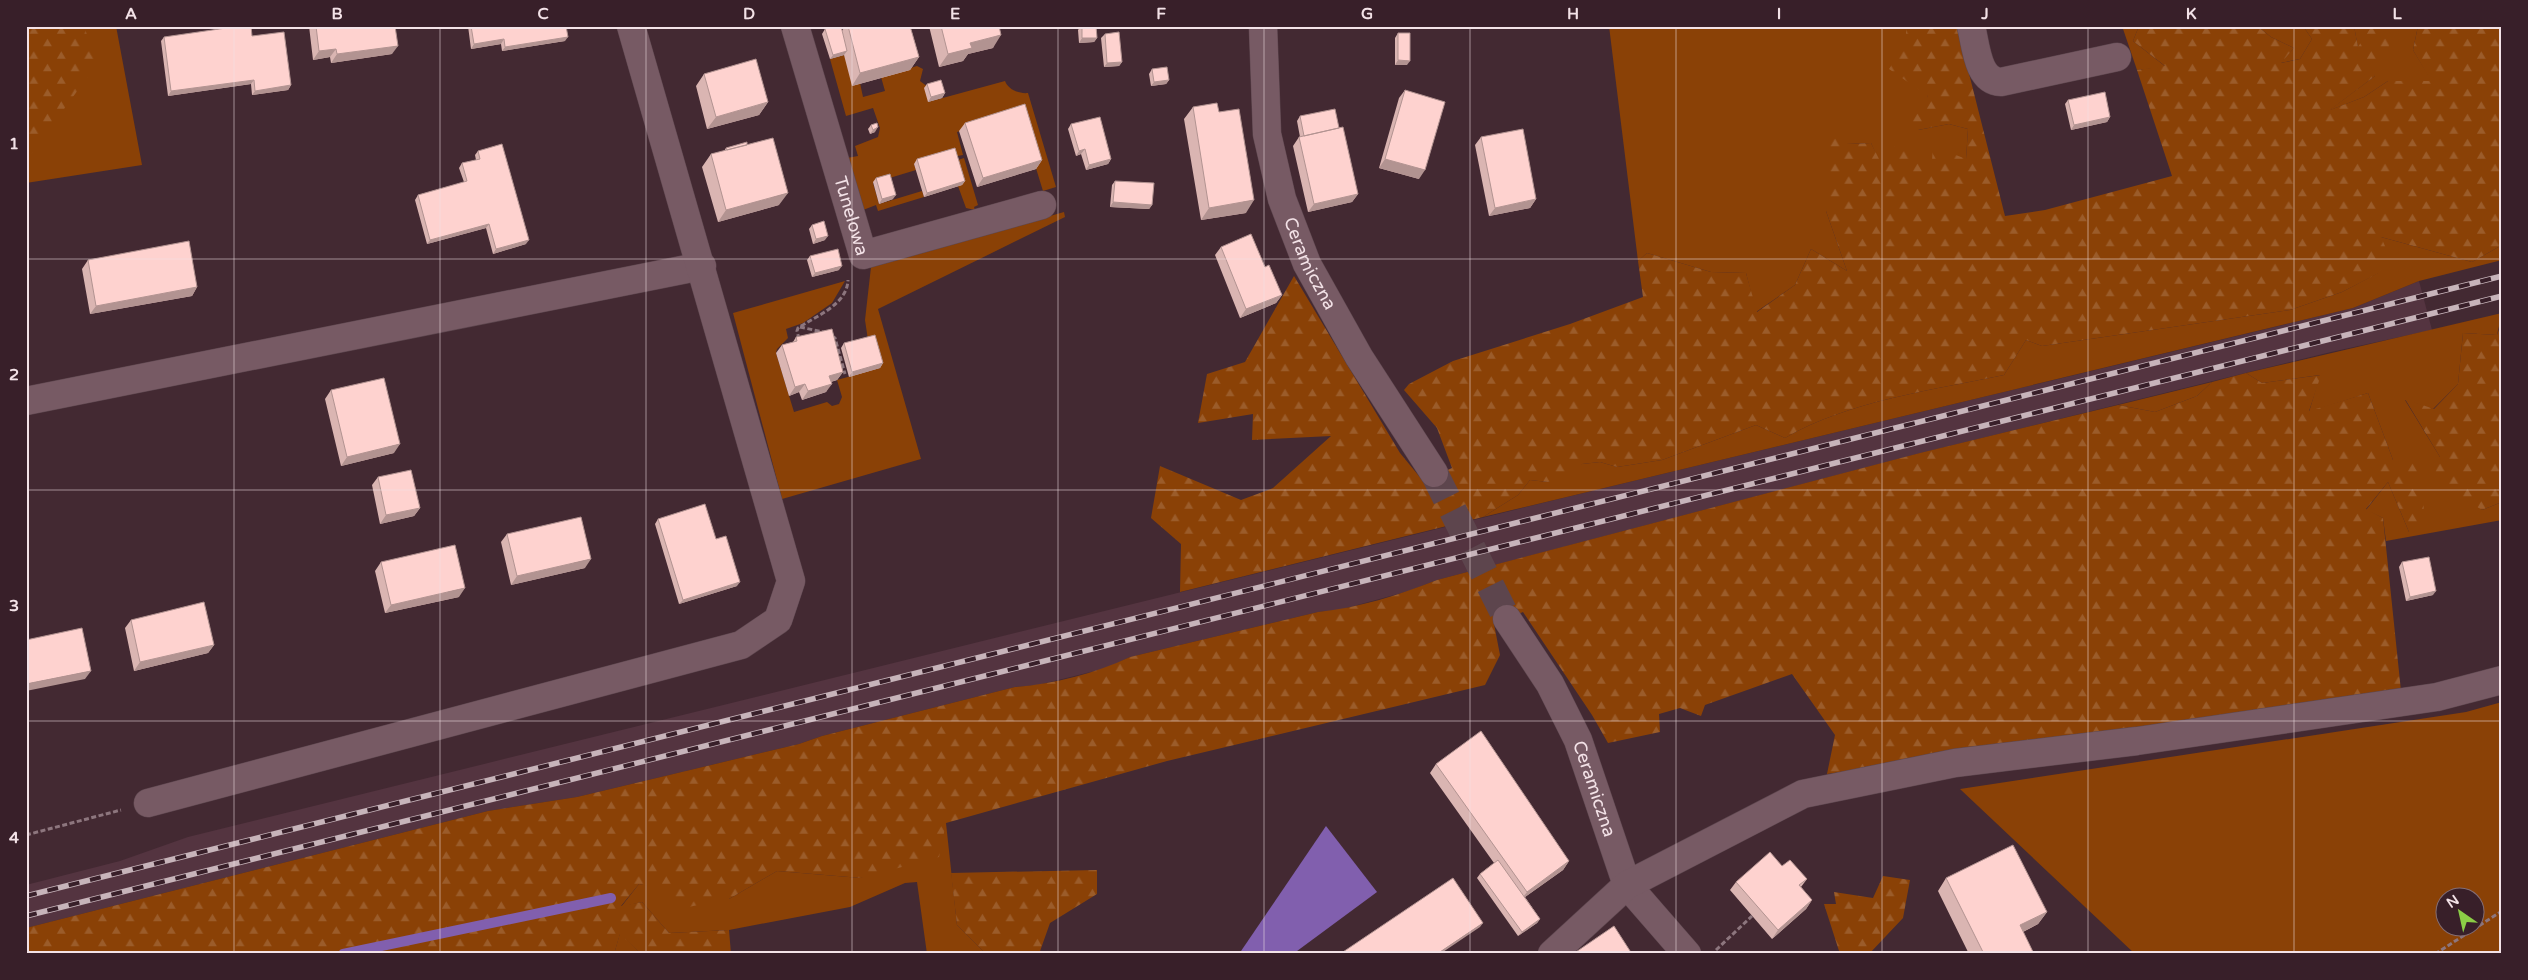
<svg xmlns="http://www.w3.org/2000/svg" width="2528" height="980" viewBox="0 0 2528 980" font-family="'Varela Round',sans-serif">
<defs>
<pattern id="forest-firs" width="22" height="20" patternUnits="userSpaceOnUse" patternTransform="scale(1.25)"><rect width="22" height="20" fill="#8a4106"/><path d="M5 1l3.5 6h-7zM16 11l3.5 6h-7z" fill="#9b5c2a"/></pattern>
</defs>
<rect width="100%" height="100%" fill="#432932"/>
<path fill="#543440" d="M 2419,281 L 2432,330 L 2331,352 L 1921,453 L 1437,580 L 1409,591 L 1339,610 L 1318,612 L 1130,657 L 1107,668 L 1038,685 L 1015,687 L 822,736 L 799,744 L 577,797 L 488,811 L 26,928 L 26,885 L 120,861 L 188,837 L 1571,496 L 2353,308 Z"/>
<path fill="#8a4106" fill-rule="evenodd" d="M 26,26 L 116,26 L 142,165 L 26,183 Z
M 1609,26 L 1906,26 L 1906,44 L 1928,96 L 1918,130 L 1949,124 L 1968,129 L 1966,160 L 1931,177 L 1879,161 L 1871,143 L 1847,144 L 1826,211 L 1847,271 L 1811,249 L 1795,285 L 1756,312 L 1746,273 L 1711,272 L 1647,253 L 1638,261 Z
M 2122,26 L 2139,26 L 2133,41 L 2166,67 L 2137,70 Z
M 2257,26 L 2303,26 L 2312,39 L 2300,59 L 2280,63 L 2294,48 L 2271,37 Z
M 2354,26 L 2418,26 L 2413,50 L 2432,81 L 2388,81 L 2364,97 L 2328,111 L 2375,76 L 2358,48 Z
M 844,55 L 860,83 L 863,97 L 885,91 L 881,77 L 917,66 L 923,69 L 920,81 L 928,87 L 928,102 L 1005,81 C 1008,89 1018,94 1028,93 L 1056,187 L 1043,191 L 1019,113 L 957,132 L 963,155 L 914,164 L 916,170 L 873,183 L 879,204 L 922,191 L 924,197 L 878,211 L 876,205 L 863,210 L 847,158 L 858,156 L 855,146 L 878,137 L 880,128 L 873,108 L 846,116 L 830,59 Z
M 964,158 L 978,205 L 974,207 L 975,210 L 966,208 L 958,186 L 955,161 Z
M 1064,212 L 1065,217 L 878,309 L 921,459 L 782,499 L 733,313 L 845,281 L 832,303 L 803,323 L 786,329 L 788,338 L 777,349 L 776,353 L 794,412 L 827,402 L 832,406 L 839,404 L 842,397 L 837,380 L 880,368 L 868,340 L 865,320 L 871,267 Z
M 2381,237 L 2472,262 L 2502,245 L 2502,260 L 2419,281 L 2353,308 L 1483,517 L 1518,495 L 1530,480 L 1548,482 L 1582,464 L 1600,462 L 1617,467 L 1662,460 L 1756,425 L 1785,438 C 1848,401 1933,390 2004,375 L 2026,340 L 2042,346 L 2290,310 L 2342,292 L 2378,273 Z
M 2502,313 L 2497,335 L 2463,333 L 2458,384 L 2433,409 L 2405,400 L 2440,457 L 2482,510 L 2502,502 L 2502,520 L 2386,541 L 2383,518 L 2366,510 L 2388,482 L 2409,532 L 2420,460 L 2393,460 L 2368,393 L 2309,412 L 2320,375 L 2262,383 L 2246,373 Z
M 2212,382 L 2197,396 L 2155,412 L 2118,405 Z
M 2502,702 L 2502,954 L 2135,954 L 1960,789 L 2466,712 ZM 2446,898 L 2476,898 L 2476,928 L 2446,928 Z
M 946,823 L 957,925 L 986,954 L 927,954 L 917,882 L 905,883 L 850,907 L 729,930 L 669,933 L 642,902 L 621,907 L 639,884 L 729,899 L 777,871 L 861,878 Z
M 620,933 L 641,954 L 614,954 Z"/>
<path fill="url(#forest-firs)" d="M 26,26 L 84,26 L 97,64 L 26,161 Z
M 1906,26 L 1957,26 L 2005,216 L 2045,210 L 2172,176 L 2137,70 L 2165,66 L 2133,41 L 2139,26 L 2257,26 L 2271,37 L 2294,48 L 2281,63 L 2300,59 L 2312,39 L 2303,26 L 2354,26 L 2358,47 L 2371,27 L 2391,38 L 2386,59 L 2373,64 L 2375,76 L 2330,110 L 2364,97 L 2388,81 L 2431,81 L 2413,50 L 2418,26 L 2502,26 L 2502,123 L 2500,126 L 2502,131 L 2502,245 L 2472,262 L 2381,237 L 2388,253 L 2379,273 L 2342,292 L 2290,310 L 2042,346 L 2026,340 L 2004,375 C 1933,390 1848,401 1785,438 L 1756,425 L 1662,460 L 1617,467 L 1600,462 L 1582,464 L 1577,473 L 1548,482 L 1530,480 L 1518,495 L 1483,517 L 1180,592 L 1181,544 L 1151,518 L 1160,466 L 1241,500 L 1273,488 L 1331,436 L 1252,440 L 1253,414 L 1198,423 L 1207,374 L 1245,362 L 1294,276 L 1400,453 L 1423,481 L 1452,468 L 1437,428 L 1404,390 L 1409,384 L 1453,361 L 1570,324 L 1643,297 L 1638,261 L 1647,253 L 1711,272 L 1746,273 L 1757,312 L 1795,285 L 1811,249 L 1847,271 L 1826,211 L 1828,132 L 1847,144 L 1871,143 L 1880,161 L 1900,141 L 1931,176 L 1933,146 L 1966,159 L 1968,129 L 1949,124 L 1918,130 L 1906,127 L 1928,96 L 1889,69 L 1906,44 Z
M 2502,321 L 2502,502 L 2482,510 L 2433,479 L 2440,457 L 2405,399 L 2434,409 L 2458,384 L 2463,333 L 2497,335 Z
M 2246,373 L 2262,383 L 2321,375 L 2309,411 L 2368,393 L 2393,460 L 2420,460 L 2425,525 L 2409,532 L 2388,482 L 2366,509 L 2383,518 L 2401,691 L 1827,774 L 1835,735 L 1792,674 L 1705,705 L 1701,716 L 1680,708 L 1659,714 L 1660,732 L 1608,743 L 1592,715 L 1523,612 L 1494,624 L 1500,655 L 1485,685 L 1167,761 L 946,823 L 939,857 L 861,878 L 777,871 L 729,899 L 673,910 L 660,889 L 639,884 L 621,906 L 642,902 L 669,933 L 729,930 L 731,954 L 641,954 L 620,934 L 614,954 L 26,954 L 26,928 L 488,811 L 577,797 L 799,744 L 822,736 L 1015,687 C 1054,684 1094,674 1130,657 L 1318,612 C 1358,608 1399,595 1437,580 L 1920,453 L 2118,405 L 2155,412 L 2197,396 L 2212,382 Z
M 1097,870 L 1097,894 L 1050,923 L 1039,954 L 986,954 L 957,925 L 951,873 Z
M 1883,876 L 1910,880 L 1903,918 L 1869,954 L 1840,954 L 1824,904 L 1836,904 L 1834,892 L 1873,898 Z"/>
<path fill="#815fae" d="M 1326,826 L 1377,892 L 1293,954 L 1239,954 Z"/>
<g fill="none" stroke-linecap="round" stroke-linejoin="round">
<path stroke="#815fae" stroke-width="10" d="M 343,954 L 611,898"/>
<path stroke="#5d454d" stroke-width="28" stroke-dasharray="28 14" stroke-linecap="butt" d="M 1434,473 L 1507,619"/>
<defs>
<g id="minor">
<path id="s1" d="M 795,26 L 863,255 L 1042,205"/>
<path id="s2" d="M 1263,26 L 1267,134 L 1282,199 L 1307,264 L 1359,357 L 1434,473"/>
<path d="M 1971,26 C 1976,45 1977,81 2001,82 L 2117,57"/>
<path d="M 26,401 L 702,266"/>
<path id="s3" d="M 1507,619 L 1550,684 L 1578,740 L 1627,885 L 1687,954"/>
<path d="M 148,803 L 741,645 L 778,620 L 791,581 L 631,26"/>
<path d="M 1552,954 L 1627,885 L 1803,794 L 1955,763 L 2137,741 L 2437,697 L 2502,680"/>
</g>
</defs>
<use href="#minor" stroke="#5e474f" stroke-width="29"/>
<path stroke="#8d767e" stroke-width="3" stroke-dasharray="5 2.5" stroke-linecap="butt" d="M 800,327 L 823,332
M 832,336 L 835,338 L 845,374
M 799,339 L 797,331 L 798,328 C 816,316 847,305 848,280
M 26,835 L 121,810
M 1716,950 L 1752,916
M 2435,954 L 2502,911"/>
<use href="#minor" stroke="#775a64" stroke-width="28"/>
<defs>
<path id="rail" d="M 26,896 L 2502,276
M 26,916 L 2502,296"/>
</defs>
<use href="#rail" stroke="#c7b4ba" stroke-width="5.5"/>
<use href="#rail" stroke="#381f29" stroke-width="4" stroke-dasharray="11" stroke-linecap="butt"/>
</g>
<path fill="#dab5b2" d="M 309,26 L 395,26 L 392,54 L 331,63 L 330,57 L 313,60 Z
M 468,26 L 566,26 L 565,41 L 502,51 L 501,44 L 471,49 Z
M 845,26 L 910,26 L 919,57 L 910,70 L 852,86 L 844,55 L 830,59 L 822,34 L 825,29 L 842,31 Z
M 929,26 L 999,26 L 993,48 L 968,54 L 963,61 L 939,67 Z
M 1081,26 L 1096,26 L 1097,38 L 1094,42 L 1079,43 L 1078,30 Z
M 1398,33 L 1407,65 L 1395,65 L 1395,38 Z
M 1105,34 L 1122,62 L 1119,66 L 1104,67 L 1101,38 Z
M 252,36 L 291,85 L 288,90 L 252,95 L 251,84 L 168,96 L 161,41 L 164,37 Z
M 1152,69 L 1169,80 L 1166,84 L 1151,86 L 1149,74 Z
M 704,74 L 768,102 L 759,115 L 707,129 L 696,86 Z
M 927,84 L 945,93 L 942,98 L 928,102 L 924,88 Z
M 1405,90 L 1419,179 L 1379,168 L 1399,98 Z
M 2068,100 L 2110,117 L 2107,122 L 2071,130 L 2065,104 Z
M 1193,107 L 1219,112 L 1246,213 L 1201,220 L 1184,119 Z
M 1300,116 L 1339,128 L 1358,194 L 1352,202 L 1308,212 L 1293,146 L 1299,137 L 1300,137 L 1297,121 Z
M 965,123 L 1042,160 L 1036,169 L 977,187 L 959,131 Z
M 1071,124 L 1111,159 L 1108,164 L 1086,170 L 1081,154 L 1076,156 L 1068,129 Z
M 871,125 L 875,132 L 870,134 L 868,129 Z
M 1481,137 L 1536,199 L 1530,208 L 1489,216 L 1475,145 Z
M 726,148 L 779,205 L 718,222 L 702,167 L 711,154 L 724,151 Z
M 478,151 L 526,244 L 493,254 L 486,228 L 427,244 L 415,200 L 418,195 L 464,182 L 459,168 L 462,163 L 476,160 L 475,155 Z
M 917,159 L 965,181 L 962,185 L 924,197 L 914,164 Z
M 876,178 L 893,199 L 879,204 L 873,182 Z
M 1115,181 L 1152,205 L 1149,209 L 1110,207 L 1112,185 Z
M 812,225 L 825,240 L 813,244 L 809,229 Z
M 1221,247 L 1265,267 L 1282,295 L 1276,303 L 1240,318 L 1215,255 Z
M 810,256 L 839,270 L 812,277 L 807,260 Z
M 88,260 L 197,287 L 192,296 L 90,314 L 82,269 Z
M 796,337 L 843,372 L 837,380 L 831,382 L 826,392 L 802,400 L 799,392 L 789,396 L 776,353 L 782,345 L 793,342 Z
M 844,343 L 883,363 L 880,368 L 849,377 L 841,348 Z
M 331,390 L 394,453 L 341,466 L 325,399 Z
M 378,477 L 420,508 L 414,516 L 380,524 L 372,485 Z
M 658,519 L 716,539 L 737,586 L 679,604 L 655,524 Z
M 507,534 L 585,568 L 511,585 L 501,542 Z
M 381,562 L 459,597 L 385,613 L 375,571 Z
M 2402,562 L 2433,595 L 2406,601 L 2399,567 Z
M 131,620 L 214,645 L 208,653 L 134,671 L 125,628 Z
M 1436,764 L 1569,861 L 1563,870 L 1525,897 L 1540,919 L 1537,923 L 1518,936 L 1477,878 L 1480,874 L 1494,863 L 1430,773 Z
M 1782,866 L 1807,879 L 1801,887 L 1812,900 L 1806,909 L 1772,939 L 1730,890 L 1736,882 Z
M 1946,878 L 2047,912 L 2038,924 L 2023,932 L 2034,954 L 1969,954 L 1938,891 Z"/>
<path fill="#b29391" d="M 1030,26 L 1061,26 L 1030,27 Z
M 1001,35 L 993,48 L 968,54 L 963,61 L 939,67 L 948,54 L 970,43 Z
M 568,37 L 565,41 L 502,51 L 505,47 Z
M 1082,38 L 1097,38 L 1094,42 L 1079,43 Z
M 504,39 L 501,44 L 471,49 L 474,44 Z
M 398,46 L 392,54 L 331,63 L 337,54 Z
M 336,49 L 330,57 L 313,60 L 319,51 Z
M 847,51 L 844,55 L 830,59 L 833,55 Z
M 919,57 L 910,70 L 852,86 L 860,73 Z
M 1398,60 L 1410,61 L 1407,65 L 1395,65 Z
M 1122,62 L 1119,66 L 1104,67 L 1107,63 Z
M 254,80 L 251,84 L 168,96 L 171,91 Z
M 1169,80 L 1166,84 L 1151,86 L 1154,82 Z
M 291,85 L 288,90 L 252,95 L 255,91 Z
M 945,93 L 942,98 L 928,102 L 931,97 Z
M 768,102 L 759,115 L 707,129 L 716,117 Z
M 2110,117 L 2107,122 L 2071,130 L 2074,125 Z
M 878,127 L 875,132 L 870,134 L 873,130 Z
M 1085,149 L 1081,154 L 1076,156 L 1079,151 Z
M 1111,159 L 1108,164 L 1086,170 L 1089,165 Z
M 1385,159 L 1425,170 L 1419,179 L 1379,168 Z
M 1042,160 L 1036,169 L 977,187 L 983,178 Z
M 965,181 L 962,185 L 924,197 L 927,193 Z
M 788,193 L 779,205 L 718,222 L 726,210 Z
M 1358,194 L 1352,202 L 1308,212 L 1314,204 Z
M 896,195 L 893,199 L 879,204 L 882,199 Z
M 1536,199 L 1530,208 L 1489,216 L 1495,208 Z
M 1254,200 L 1246,213 L 1201,220 L 1209,208 Z
M 1113,202 L 1152,205 L 1149,209 L 1110,207 Z
M 489,224 L 486,228 L 427,244 L 430,240 Z
M 828,236 L 825,240 L 813,244 L 816,239 Z
M 529,240 L 526,244 L 493,254 L 496,249 Z
M 842,266 L 839,270 L 812,277 L 815,273 Z
M 197,287 L 192,296 L 90,314 L 96,306 Z
M 1282,295 L 1276,303 L 1240,318 L 1246,309 Z
M 883,363 L 880,368 L 849,377 L 852,372 Z
M 843,372 L 837,380 L 823,384 L 829,376 Z
M 805,384 L 799,392 L 789,396 L 795,387 Z
M 832,384 L 826,392 L 802,400 L 808,391 Z
M 400,444 L 394,453 L 341,466 L 347,457 Z
M 420,508 L 414,516 L 380,524 L 386,515 Z
M 591,559 L 585,568 L 511,585 L 517,576 Z
M 740,582 L 737,586 L 679,604 L 683,600 Z
M 465,588 L 459,597 L 385,613 L 391,605 Z
M 2436,591 L 2433,595 L 2406,601 L 2410,597 Z
M 214,645 L 208,653 L 134,671 L 140,662 Z
M 91,671 L 85,679 L 26,691 L 26,684 Z
M 1569,861 L 1563,870 L 1521,900 L 1527,892 Z
M 1812,900 L 1806,909 L 1772,939 L 1778,930 Z
M 2047,912 L 2038,924 L 2011,938 L 2020,925 Z
M 1540,919 L 1537,923 L 1518,936 L 1522,932 Z
M 1483,923 L 1480,927 L 1440,954 L 1437,954 Z"/>
<path fill="#fed2cf" stroke="#b29391" d="M 240,26 L 251,26 L 252,36 L 284,32 L 291,85 L 255,91 L 254,80 L 171,91 L 164,37 Z
M 316,26 L 395,26 L 398,46 L 337,54 L 336,49 L 319,51 Z
M 471,26 L 566,26 L 568,37 L 505,47 L 504,39 L 474,44 Z
M 835,26 L 841,26 L 847,51 L 833,55 L 825,29 Z
M 848,26 L 910,26 L 919,57 L 860,73 Z
M 941,26 L 999,26 L 1001,35 L 970,43 L 972,48 L 948,54 Z
M 1082,26 L 1096,26 L 1097,38 L 1082,38 Z
M 1119,32 L 1122,62 L 1107,63 L 1105,34 Z
M 1398,33 L 1410,33 L 1410,61 L 1398,60 Z
M 756,59 L 768,102 L 716,117 L 704,74 Z
M 1167,67 L 1169,80 L 1154,82 L 1152,69 Z
M 941,80 L 945,93 L 931,97 L 927,84 Z
M 1405,90 L 1445,102 L 1425,170 L 1385,159 Z
M 2105,92 L 2110,117 L 2074,125 L 2068,100 Z
M 1217,103 L 1219,112 L 1239,109 L 1254,200 L 1209,208 L 1193,107 Z
M 1025,104 L 1042,160 L 983,178 L 965,123 Z
M 1335,109 L 1339,128 L 1304,136 L 1300,116 Z
M 1100,117 L 1111,159 L 1089,165 L 1085,149 L 1079,151 L 1071,124 Z
M 877,123 L 878,127 L 873,130 L 871,125 Z
M 1343,127 L 1358,194 L 1314,204 L 1299,137 Z
M 1523,129 L 1536,199 L 1495,208 L 1481,137 Z
M 773,138 L 788,193 L 726,210 L 711,154 Z
M 747,142 L 747,145 L 727,150 L 726,148 Z
M 502,144 L 529,240 L 496,249 L 489,224 L 430,240 L 418,195 L 467,181 L 462,163 L 480,159 L 478,151 Z
M 955,148 L 965,181 L 927,193 L 917,159 Z
M 890,174 L 896,195 L 882,199 L 876,178 Z
M 1115,181 L 1154,183 L 1152,205 L 1113,202 Z
M 824,221 L 828,236 L 816,239 L 812,225 Z
M 1251,234 L 1265,267 L 1269,265 L 1282,295 L 1246,309 L 1221,247 Z
M 189,241 L 197,287 L 96,306 L 88,260 Z
M 838,249 L 842,266 L 815,273 L 810,256 Z
M 832,329 L 843,372 L 829,376 L 832,384 L 808,391 L 805,384 L 795,387 L 782,345 L 797,341 L 796,337 Z
M 875,335 L 883,363 L 852,372 L 844,343 Z
M 384,378 L 400,444 L 347,457 L 331,390 Z
M 411,470 L 420,508 L 386,515 L 378,477 Z
M 705,504 L 716,539 L 726,536 L 740,582 L 683,600 L 658,519 Z
M 581,517 L 591,559 L 517,576 L 507,534 Z
M 455,545 L 465,588 L 391,605 L 381,562 Z
M 2429,557 L 2436,591 L 2410,597 L 2402,562 Z
M 204,602 L 214,645 L 140,662 L 131,620 Z
M 82,628 L 91,671 L 26,684 L 26,640 Z
M 1481,731 L 1569,861 L 1527,892 L 1436,764 Z
M 2013,845 L 2047,912 L 2020,925 L 2034,954 L 1984,954 L 1946,878 Z
M 1770,852 L 1782,866 L 1790,860 L 1807,879 L 1799,885 L 1812,900 L 1778,930 L 1736,882 Z
M 1498,860 L 1540,919 L 1522,932 L 1480,874 Z
M 1453,878 L 1483,923 L 1437,954 L 1340,954 Z
M 1614,926 L 1632,954 L 1573,954 Z"/>
<path fill="none" stroke="#f3e2e7" stroke-width="1" stroke-opacity="0.55" d="M 234,26 L 234,954M 440,26 L 440,954M 646,26 L 646,954M 852,26 L 852,954M 1058,26 L 1058,954M 1264,26 L 1264,954M 1470,26 L 1470,954M 1676,26 L 1676,954M 1882,26 L 1882,954M 2088,26 L 2088,954M 2294,26 L 2294,954M 26,259 L 2502,259M 26,490 L 2502,490M 26,721 L 2502,721"/>
<g text-anchor="middle" dominant-baseline="central" stroke-width="5" stroke-linejoin="round" paint-order="stroke">
<g font-size="18" fill="#f3e2e7" stroke="#381f29">
<text stroke="none"><textPath href="#s1" startOffset="198">Tunelowa</textPath></text>
<text stroke="none"><textPath href="#s2" startOffset="245">Ceramiczna</textPath></text>
<text stroke="none"><textPath href="#s3" startOffset="192">Ceramiczna</textPath></text>
</g>
</g>
<rect width="2528" height="980" fill="none" stroke="#381f29" stroke-width="55"/>
<g transform="translate(2460 912) rotate(326)"><circle r="24" fill="#381f29" stroke="#836d75"/>
<path d="M0-4L9 19L0 12L-9 19Z" fill="#8bce46"/>
<text y="-8" font-size="14" font-weight="bold" text-anchor="middle" fill="#f3e2e7">N</text>
</g>
<rect x="28" y="28" width="2472" height="924" fill="none" stroke="#f3e2e7" stroke-width="2"/>
<g font-size="16" text-anchor="middle" font-weight="bold" fill="#f3e2e7">
<text x="131" y="19">A</text>
<text x="337" y="19">B</text>
<text x="543" y="19">C</text>
<text x="749" y="19">D</text>
<text x="955" y="19">E</text>
<text x="1161" y="19">F</text>
<text x="1367" y="19">G</text>
<text x="1573" y="19">H</text>
<text x="1779" y="19">I</text>
<text x="1985" y="19">J</text>
<text x="2191" y="19">K</text>
<text x="2397" y="19">L</text>
<text x="14" y="149">1</text>
<text x="14" y="380">2</text>
<text x="14" y="611">3</text>
<text x="14" y="843">4</text>
</g>
</svg>
